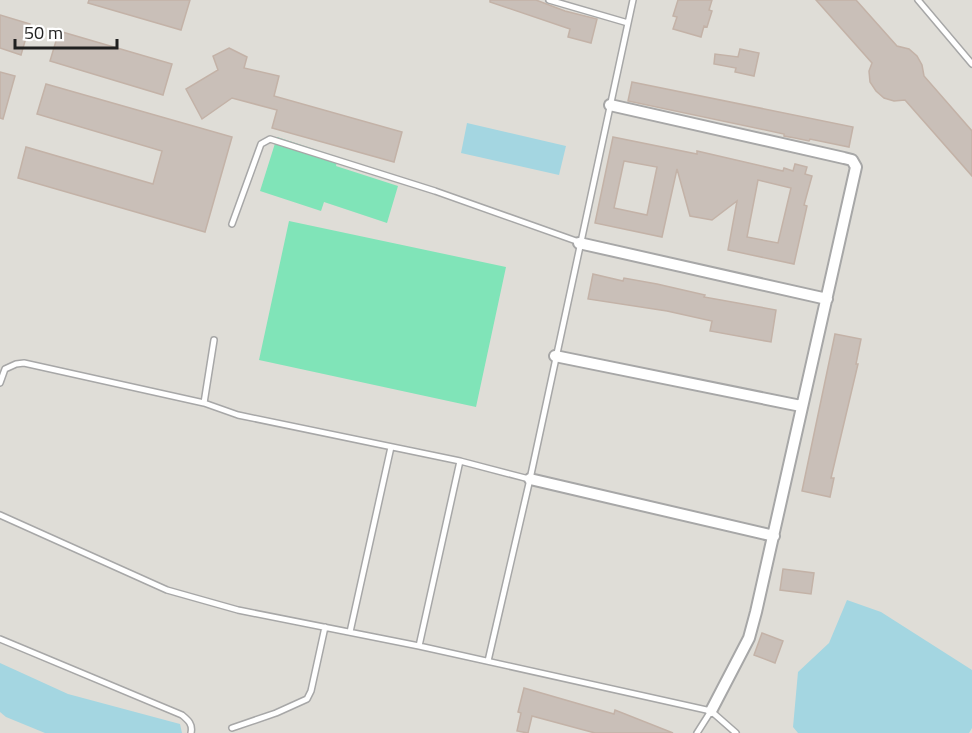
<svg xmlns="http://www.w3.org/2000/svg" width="972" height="733" viewBox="0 0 972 733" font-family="'Titillium Web',sans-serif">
<rect width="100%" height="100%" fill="#f1ece6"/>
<path fill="#dfddd7" d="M 0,0 L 972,0 L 972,733 L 0,733 Z"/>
<path fill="#80e4b8" d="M 277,137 L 338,157 L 336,166 L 398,186 L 387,223 L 324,202 L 321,211 L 260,191 Z
M 289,221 L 506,267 L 476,407 L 259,360 Z"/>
<path fill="#a4d6e1" d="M 467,123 L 566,146 L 559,175 L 461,153 Z
M 847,600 L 881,612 L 972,670 L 972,728 L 969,733 L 798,733 L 793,727 L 798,672 L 829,643 Z
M 0,663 L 68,694 L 180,724 L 182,733 L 45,733 L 6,717 L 0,712 Z"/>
<path fill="#c9bfb8" stroke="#c3b2a7" stroke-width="1.5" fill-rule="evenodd" d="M 89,0 L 190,0 L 181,30 L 88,3 Z
M 490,0 L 536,0 L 565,11 L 597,19 L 591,43 L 568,37 L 570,29 L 490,2 Z
M 678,0 L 712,0 L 709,10 L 712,11 L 707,27 L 704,26 L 701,37 L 673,29 L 677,17 L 673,16 Z
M 816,0 L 856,0 L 897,46 L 909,49 L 917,56 L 922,65 L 924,76 L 972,131 L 972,176 L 905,100 L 894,101 L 884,98 L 876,91 L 870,82 L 869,71 L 872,63 Z
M 0,15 L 30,24 L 21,55 L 0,48 Z
M 59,31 L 172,64 L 163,95 L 50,61 Z
M 229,48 L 247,57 L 244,68 L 279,76 L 274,96 L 402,132 L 394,162 L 272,128 L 277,110 L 232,98 L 202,119 L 186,89 L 218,70 L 213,56 Z
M 740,49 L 759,53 L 754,76 L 735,72 L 736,68 L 714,64 L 715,54 L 738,57 Z
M 0,72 L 15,76 L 3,119 L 0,118 Z
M 632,82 L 853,127 L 849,147 L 810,139 L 809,141 L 795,138 L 784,136 L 784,134 L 628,101 Z
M 46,84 L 232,137 L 205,232 L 18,178 L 26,147 L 153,184 L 162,151 L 37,114 Z
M 613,137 L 697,154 L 697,151 L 783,171 L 784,168 L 793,171 L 795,164 L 807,167 L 805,174 L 812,176 L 804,205 L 807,206 L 794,264 L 728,250 L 737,201 L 712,220 L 690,216 L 677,169 L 662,237 L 595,223 ZM 624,161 L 657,167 L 647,215 L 614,208 ZM 758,180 L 791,188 L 778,243 L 747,237 Z
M 593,274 L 623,281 L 624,278 L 657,284 L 705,295 L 704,297 L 776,310 L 771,342 L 710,331 L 712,321 L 667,311 L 588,299 Z
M 835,334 L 861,339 L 856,364 L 858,364 L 831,478 L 834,478 L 830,497 L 802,491 Z
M 783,569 L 814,573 L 811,594 L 780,590 Z
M 762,633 L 783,641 L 775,663 L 754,655 Z
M 524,688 L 614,714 L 615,710 L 673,733 L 595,733 L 532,716 L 528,733 L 517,731 L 521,713 L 518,712 Z"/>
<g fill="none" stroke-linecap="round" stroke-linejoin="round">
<defs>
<path id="service" d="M 549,0 L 628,23
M 918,0 L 972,64
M 232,224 L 261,144 L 270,139 L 435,191 L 579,242
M 0,383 L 5,369 L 16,364 L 24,363 L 204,403 L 238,415 L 460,461 L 529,479
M 204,403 L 214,340
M 0,515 L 167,590 L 238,610 L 419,646 L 711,711 L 736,733
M 350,632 L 391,447
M 0,639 L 182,715 C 188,720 193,724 191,733
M 419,646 L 460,461
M 488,661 L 530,479 L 633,0
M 232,728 L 276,713 L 307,699 L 311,691 L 325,627
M 697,733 L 711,711"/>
<path id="minor" d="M 610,105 L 844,158 L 852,160 L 856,167 L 756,612 L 749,638 L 711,711
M 579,243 L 827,299
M 555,356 L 801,406
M 530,479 L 774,536"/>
</defs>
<use href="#service" stroke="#a7a7a7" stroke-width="8"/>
<use href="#minor" stroke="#a7a7a7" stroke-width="14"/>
<use href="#service" stroke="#fff" stroke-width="5"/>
<use href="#minor" stroke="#fff" stroke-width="10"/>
</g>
<path d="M15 39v9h102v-9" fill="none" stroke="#202020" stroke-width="3"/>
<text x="24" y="39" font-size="18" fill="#202020" stroke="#ffffff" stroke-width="4.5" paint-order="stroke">50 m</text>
</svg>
